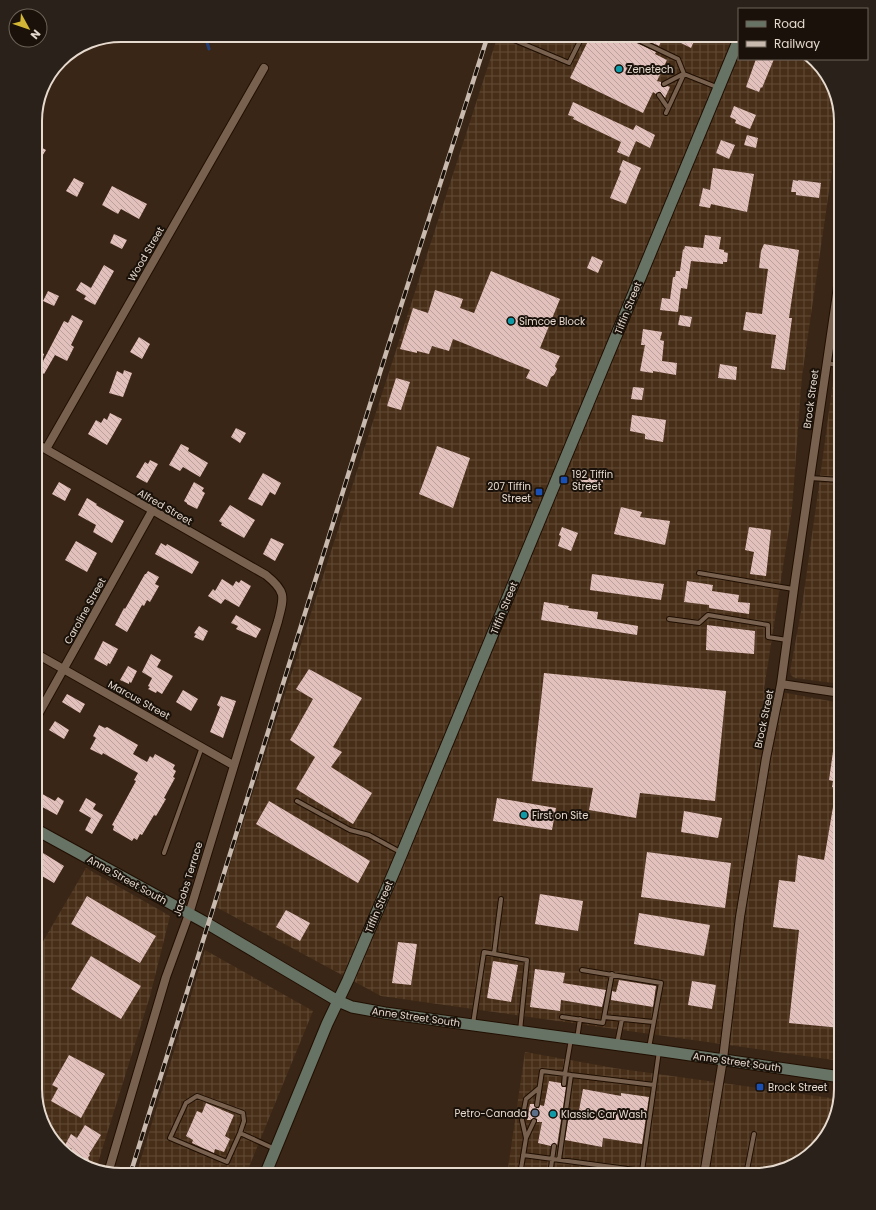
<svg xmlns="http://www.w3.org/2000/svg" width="876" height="1210" viewBox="0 0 876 1210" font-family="Poppins,sans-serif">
<defs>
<pattern id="industrial-grid" width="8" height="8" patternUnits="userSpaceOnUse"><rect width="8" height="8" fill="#472e18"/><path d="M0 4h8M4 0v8" fill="none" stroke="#624c38"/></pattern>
<pattern id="building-back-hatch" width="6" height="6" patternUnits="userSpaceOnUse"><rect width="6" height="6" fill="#e2c0bc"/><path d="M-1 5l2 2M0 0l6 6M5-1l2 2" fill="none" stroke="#bba09c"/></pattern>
</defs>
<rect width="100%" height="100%" fill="#3a2616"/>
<path fill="url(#industrial-grid)" d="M 498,35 L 739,35 L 739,59 L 810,59 L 829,78 L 840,116 L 802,376 L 792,509 L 764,689 L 841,703 L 841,1061 L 381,996 L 216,907 Z
M 841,322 L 841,684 L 794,678 L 791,675 L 790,671 L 802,606 L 819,485 Z
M 86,868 L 170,916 L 150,996 L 96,1169 L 78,1163 L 47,1132 L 35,1089 L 35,955 Z
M 205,950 L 313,1011 L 249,1167 L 264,1175 L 136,1175 Z
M 525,1052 L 614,1068 L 838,1099 L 829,1132 L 798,1163 L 755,1175 L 507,1175 Z"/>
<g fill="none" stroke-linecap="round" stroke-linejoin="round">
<path stroke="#203e79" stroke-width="3" d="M 205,35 L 209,49"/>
</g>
<path fill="url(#building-back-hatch)" d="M 591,35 L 625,35 L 626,38 L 656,52 L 655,54 L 667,60 L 657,81 L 661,82 L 661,85 L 662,87 L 668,86 L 670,87 L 665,98 L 660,92 L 656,94 L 653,92 L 643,113 L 570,78 Z
M 636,35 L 664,35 L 659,46 Z
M 684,35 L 691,35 L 696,37 L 691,48 L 681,43 Z
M 756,59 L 774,59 L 762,88 L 761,87 L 759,92 L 746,87 Z
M 573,102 L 633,130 L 636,125 L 655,135 L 650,148 L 636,141 L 629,157 L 617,152 L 621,142 L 573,119 L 574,117 L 568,115 Z
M 734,106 L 756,115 L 750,129 L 735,123 L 736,120 L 730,117 Z
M 747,135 L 758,138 L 756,148 L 744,145 Z
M 721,140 L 735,145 L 729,159 L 716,153 Z
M 35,144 L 46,150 L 35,167 Z
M 623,160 L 641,168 L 626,204 L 610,198 L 621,171 L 619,170 Z
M 713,168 L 754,174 L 747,212 L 711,204 L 710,208 L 699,206 L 703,188 L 710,190 Z
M 74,178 L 84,183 L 77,197 L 66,191 Z
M 793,180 L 798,181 L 798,180 L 821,183 L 819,198 L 796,195 L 796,192 L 791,192 Z
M 112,186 L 147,204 L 139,219 L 121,209 L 118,214 L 102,205 Z
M 114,234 L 127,240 L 122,249 L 110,243 Z
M 705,235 L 721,237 L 719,249 L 724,250 L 724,252 L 728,253 L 727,262 L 723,262 L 723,264 L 691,261 L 687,289 L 681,288 L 678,312 L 660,310 L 662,298 L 670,299 L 673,277 L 675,277 L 676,271 L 680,271 L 683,249 L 684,250 L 685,246 L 703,248 Z
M 764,244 L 799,250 L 789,318 L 792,318 L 785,370 L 771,368 L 776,335 L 743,330 L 746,312 L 762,314 L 768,269 L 759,268 L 761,251 Z
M 592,256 L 603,261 L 598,273 L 587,268 Z
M 104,265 L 114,271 L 95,305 L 84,299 L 86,296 L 76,290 L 81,282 L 91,288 Z
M 491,271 L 560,299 L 540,348 L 560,356 L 555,366 L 557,369 L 554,375 L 551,377 L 547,387 L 526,378 L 530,370 L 453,339 L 449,351 L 432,346 L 429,354 L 417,351 L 417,353 L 400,349 L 413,308 L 428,313 L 435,290 L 463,299 L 460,308 L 474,313 Z
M 48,291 L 59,296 L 54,306 L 43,301 Z
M 72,315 L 83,321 L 71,345 L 74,347 L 67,361 L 55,355 L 44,374 L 39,371 L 37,377 L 35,376 L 35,349 L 44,354 L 40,367 L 64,321 L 68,323 Z
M 680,315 L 692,317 L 690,327 L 678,325 Z
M 643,329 L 662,332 L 660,340 L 664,341 L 662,361 L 677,363 L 676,375 L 653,371 L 653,373 L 640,371 L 645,345 L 641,345 Z
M 139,337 L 150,344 L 142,359 L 130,352 Z
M 720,364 L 737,367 L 736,380 L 718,378 Z
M 124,370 L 132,373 L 123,397 L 109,393 L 117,371 L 123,374 Z
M 396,378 L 410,382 L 401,410 L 387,406 Z
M 633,387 L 644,388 L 642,400 L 631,399 Z
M 110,413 L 122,419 L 107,445 L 88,434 L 96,420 L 101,423 L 104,418 L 107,420 Z
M 632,415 L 666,420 L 663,442 L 645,439 L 645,434 L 630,431 Z
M 236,428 L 246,433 L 240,443 L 231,437 Z
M 181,444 L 189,448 L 188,451 L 208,463 L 200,477 L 183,467 L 180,471 L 169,465 Z
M 437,446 L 470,458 L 453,508 L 419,494 Z
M 150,460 L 158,464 L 147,483 L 136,477 L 145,462 L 148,464 Z
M 263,473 L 281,483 L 275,495 L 270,492 L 262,506 L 248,499 Z
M 579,474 L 592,479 L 594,474 L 604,478 L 600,489 L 593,486 L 590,493 L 574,486 Z
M 59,482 L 71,489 L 65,501 L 52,494 Z
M 194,482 L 204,488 L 202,491 L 205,493 L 197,509 L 187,504 L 187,503 L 184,501 Z
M 87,498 L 97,504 L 96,505 L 124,521 L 112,543 L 93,532 L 96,525 L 78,515 Z
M 230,505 L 255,520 L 244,538 L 221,525 L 222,523 L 219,521 Z
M 621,507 L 642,512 L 640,517 L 670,521 L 665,545 L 614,534 Z
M 562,527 L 578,533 L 571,551 L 558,546 L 561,536 L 559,535 Z
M 749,527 L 771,530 L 766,576 L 750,574 L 754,552 L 745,550 Z
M 271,538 L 284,544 L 275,561 L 263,554 Z
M 76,541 L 97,553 L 87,572 L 65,560 Z
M 161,543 L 166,546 L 167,544 L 199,562 L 192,574 L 155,554 Z
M 148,571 L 159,577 L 155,584 L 159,586 L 150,602 L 147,600 L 144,606 L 142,605 L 127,632 L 115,625 L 124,608 L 125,609 L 145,574 L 146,574 Z
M 592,574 L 664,584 L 661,600 L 590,590 Z
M 222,579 L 233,586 L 236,581 L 239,583 L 241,580 L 251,586 L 239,607 L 225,599 L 221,604 L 208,596 L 213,589 L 215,591 Z
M 687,581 L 713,585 L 712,591 L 739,595 L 738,602 L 750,603 L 749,614 L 709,608 L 709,605 L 684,602 Z
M 544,602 L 569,606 L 568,608 L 598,612 L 597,619 L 638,626 L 637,635 L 541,620 Z
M 236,615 L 261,629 L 256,638 L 236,629 L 238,626 L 231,623 Z
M 707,625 L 755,631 L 754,654 L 706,650 Z
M 199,626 L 208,631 L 203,641 L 194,637 L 196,634 L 194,633 Z
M 103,641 L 118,649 L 110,664 L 108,663 L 107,666 L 94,659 Z
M 151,654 L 161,660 L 157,667 L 173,676 L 162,694 L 157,691 L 156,693 L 148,689 L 150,687 L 148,686 L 152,678 L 142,672 Z
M 128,666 L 137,671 L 131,683 L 129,682 L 129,684 L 120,680 Z
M 309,669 L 362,698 L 333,747 L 342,752 L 331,767 L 372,793 L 353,824 L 296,789 L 315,757 L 290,740 L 313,699 L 296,689 Z
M 544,673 L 726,691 L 715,801 L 640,793 L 636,818 L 589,810 L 593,788 L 532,781 Z
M 183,690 L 198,699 L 191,711 L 176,702 Z
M 67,694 L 85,704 L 80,713 L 62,702 Z
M 221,696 L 236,701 L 223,738 L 210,732 L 220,707 L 217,705 Z
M 55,721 L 69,730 L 64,739 L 49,730 Z
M 99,725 L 105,728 L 107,727 L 138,745 L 133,754 L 147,762 L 150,756 L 153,758 L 155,754 L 175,765 L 173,769 L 176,771 L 173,777 L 175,778 L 164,798 L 166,799 L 156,816 L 154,815 L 142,835 L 140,834 L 137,840 L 134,838 L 132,841 L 113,830 L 114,826 L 112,825 L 136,781 L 134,780 L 138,773 L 103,753 L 102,755 L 90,749 L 96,738 L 93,736 Z
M 836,730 L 841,730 L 841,789 L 832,787 L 833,781 L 829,780 Z
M 35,790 L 55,801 L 58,797 L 64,801 L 57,815 L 35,803 Z
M 86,798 L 96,804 L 93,809 L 103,815 L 92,834 L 85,830 L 91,818 L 79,811 Z
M 497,798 L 556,808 L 552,830 L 493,821 Z
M 269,801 L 370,861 L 358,883 L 256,824 Z
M 833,807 L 841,809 L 841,1028 L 789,1023 L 799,930 L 773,927 L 779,880 L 795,882 L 798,855 L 824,860 Z
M 684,811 L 722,818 L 718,838 L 681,832 Z
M 35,848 L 64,866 L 54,883 L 35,872 Z
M 647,852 L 731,863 L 725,908 L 641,897 Z
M 540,894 L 583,901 L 578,931 L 535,924 Z
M 87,896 L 156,936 L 140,963 L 71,924 Z
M 286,910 L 310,923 L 300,941 L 276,927 Z
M 639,913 L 710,925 L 704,956 L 634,944 Z
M 398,942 L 417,944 L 411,985 L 392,983 Z
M 91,956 L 141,986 L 121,1019 L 71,989 Z
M 493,961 L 518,965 L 511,1002 L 487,998 Z
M 535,969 L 565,973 L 563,983 L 606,990 L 602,1007 L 561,1000 L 560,1011 L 530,1007 Z
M 619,980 L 656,986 L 653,1007 L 611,1000 L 612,991 L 616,992 Z
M 692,981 L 716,985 L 712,1009 L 688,1005 Z
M 69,1055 L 105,1074 L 81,1118 L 51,1101 L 58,1088 L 52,1085 Z
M 549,1081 L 561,1083 L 562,1087 L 566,1087 L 557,1146 L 554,1143 L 551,1146 L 538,1143 L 542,1122 L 537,1122 L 537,1119 L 534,1118 L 530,1120 L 527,1120 L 530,1104 L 534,1104 L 536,1108 L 539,1108 L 540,1105 L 544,1106 Z
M 583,1089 L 621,1096 L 621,1093 L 649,1097 L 642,1144 L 603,1138 L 602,1147 L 565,1140 L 569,1115 L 578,1116 Z
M 206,1103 L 234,1115 L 225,1136 L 230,1139 L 224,1152 L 215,1149 L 214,1153 L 205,1149 L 192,1143 L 193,1140 L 186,1136 L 197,1111 L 202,1113 Z
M 85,1125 L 101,1135 L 89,1154 L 90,1155 L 88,1158 L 89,1159 L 85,1166 L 78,1163 L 68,1154 L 72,1149 L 65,1145 L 71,1134 L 77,1138 Z"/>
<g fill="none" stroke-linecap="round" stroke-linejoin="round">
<defs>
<path id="lane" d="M 508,35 L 507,37 L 569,63 L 583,35
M 628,35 L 678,59 L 684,74 L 719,88
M 664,84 L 683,74
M 659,95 L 668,108
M 666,113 L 684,74
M 827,363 L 841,366
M 810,478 L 840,480 L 836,513 L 841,514
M 841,480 L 840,480 L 841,472
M 699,573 L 793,589
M 669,619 L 699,623 L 708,615 L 768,625 L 768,637 L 787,640
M 297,801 L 350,830 L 369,835 L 402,853
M 164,853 L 202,747
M 494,954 L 501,899
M 582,970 L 661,983 L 649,1048
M 562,1017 L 603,1023 L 612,974
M 604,1017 L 653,1022
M 473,1024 L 484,952 L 527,960 L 520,1031
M 577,1039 L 580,1019
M 617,1044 L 622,1019
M 571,1075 L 654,1085
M 537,1105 L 542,1071 L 565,1074 L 564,1084
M 240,1133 L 227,1162 L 170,1138 L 186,1103 L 197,1096 L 243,1113 L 244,1121 L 240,1133 L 275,1149
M 526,1138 L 522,1120 L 526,1099 L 539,1088
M 523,1155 L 642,1171 L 659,1051
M 559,1160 L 571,1075 L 565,1074 L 571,1039
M 520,1175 L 526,1138 L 534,1121
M 550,1175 L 554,1146
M 746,1175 L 754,1134"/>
<path id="street" d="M 35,443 L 266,575 C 287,592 284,597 278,621 L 189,914 L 166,977 L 108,1173
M 46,449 L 264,68
M 35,653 L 233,765
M 781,684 L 841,693
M 35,720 L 152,511
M 704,1175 L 723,1059 L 740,917 L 766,758 L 781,684 L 795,581 L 841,266"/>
<path id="secondary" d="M 35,829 L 208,924 L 338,1001 L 352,1007 L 385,1013 L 649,1049 L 841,1077
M 265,1175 L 327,1024 L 348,980 L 402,853 L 739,39"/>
</defs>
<use href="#lane" stroke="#200f02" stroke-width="6"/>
<use href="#street" stroke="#200f02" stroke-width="10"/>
<use href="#secondary" stroke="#200f02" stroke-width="13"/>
<use href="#lane" stroke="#78614f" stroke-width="4"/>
<use href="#street" stroke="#78614f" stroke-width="8"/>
<use href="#secondary" stroke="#677365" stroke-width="11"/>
<defs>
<path id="rail" d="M 130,1175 L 392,334 L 488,35"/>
</defs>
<use href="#rail" stroke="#c8baae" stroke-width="4.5"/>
<use href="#rail" stroke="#1a120a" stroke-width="3" stroke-dasharray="9" stroke-linecap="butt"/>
</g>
<g fill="#0f9aa8" stroke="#1a120a" stroke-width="1.5">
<circle cx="619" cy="69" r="4"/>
<circle cx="511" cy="321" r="4"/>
<circle cx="524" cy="815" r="4"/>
<circle cx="553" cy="1114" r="4"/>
</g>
<g fill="#1a4fb4" stroke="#1a120a" stroke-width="1.5">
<rect x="560" y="476" width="8" height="8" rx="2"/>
<rect x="535" y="488" width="8" height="8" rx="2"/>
<rect x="756" y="1083" width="8" height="8" rx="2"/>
</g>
<circle fill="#5c6f8a" stroke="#1a120a" stroke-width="1.5" cx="535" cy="1113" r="4"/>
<g text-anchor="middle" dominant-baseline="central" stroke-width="4" stroke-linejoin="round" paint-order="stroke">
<g font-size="10" fill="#e6d9ce" stroke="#1a120a" text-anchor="start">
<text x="627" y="69">Zenetech</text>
<text x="519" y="321">Simcoe Block</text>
<text x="572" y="474">192 Tiffin<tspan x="572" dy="12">Street</tspan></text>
<text x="531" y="486" text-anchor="end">207 Tiffin<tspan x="531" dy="12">Street</tspan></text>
<text x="532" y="815">First on Site</text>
<text x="768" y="1087">Brock Street</text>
<text x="527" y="1113" text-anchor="end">Petro-Canada</text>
<text x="561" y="1114">Klassic Car Wash</text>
</g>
<g font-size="10" fill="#e6d9ce" stroke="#1a120a">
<text transform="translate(146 254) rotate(-60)">Wood Street</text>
<text transform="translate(628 308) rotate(-68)">Tiffin Street</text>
<text transform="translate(811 399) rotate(-82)">Brock Street</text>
<text transform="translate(165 507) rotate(30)">Alfred Street</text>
<text transform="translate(504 608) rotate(-68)">Tiffin Street</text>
<text transform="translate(85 611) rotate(-61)">Caroline Street</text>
<text transform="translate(139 700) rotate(29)">Marcus Street</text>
<text transform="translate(764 719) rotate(-78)">Brock Street</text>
<text transform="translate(188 879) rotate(-73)">Jacobs Terrace</text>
<text transform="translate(127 880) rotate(29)">Anne Street South</text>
<text transform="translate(379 907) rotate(-67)">Tiffin Street</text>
<text transform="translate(416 1017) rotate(8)">Anne Street South</text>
<text transform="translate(737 1062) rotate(8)">Anne Street South</text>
</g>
</g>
<path d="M0 0H876V1210H0ZM121 42H755A79 79 0 0 1 834 121V1089A79 79 0 0 1 755 1168H121A79 79 0 0 1 42 1089V121A79 79 0 0 1 121 42Z" fill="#2a221a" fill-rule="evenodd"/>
<path fill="none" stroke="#e6d9ce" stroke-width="2" d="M121 42H755A79 79 0 0 1 834 121V1089A79 79 0 0 1 755 1168H121A79 79 0 0 1 42 1089V121A79 79 0 0 1 121 42Z"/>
<rect x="738" y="8" width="130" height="52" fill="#1a120a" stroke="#6c6258"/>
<rect x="746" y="21" width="20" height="6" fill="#677365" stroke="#6c6258"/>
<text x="774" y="28" font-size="12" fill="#e6d9ce">Road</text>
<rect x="746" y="41" width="20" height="6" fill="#c8baae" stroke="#6c6258"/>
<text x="774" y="48" font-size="12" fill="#e6d9ce">Railway</text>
<g transform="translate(28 28) rotate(130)"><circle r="19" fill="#1a120a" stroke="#6c6258"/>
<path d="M0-3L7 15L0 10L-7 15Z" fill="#d3b635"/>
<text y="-6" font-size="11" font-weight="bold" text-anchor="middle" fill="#e6d9ce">N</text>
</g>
</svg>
